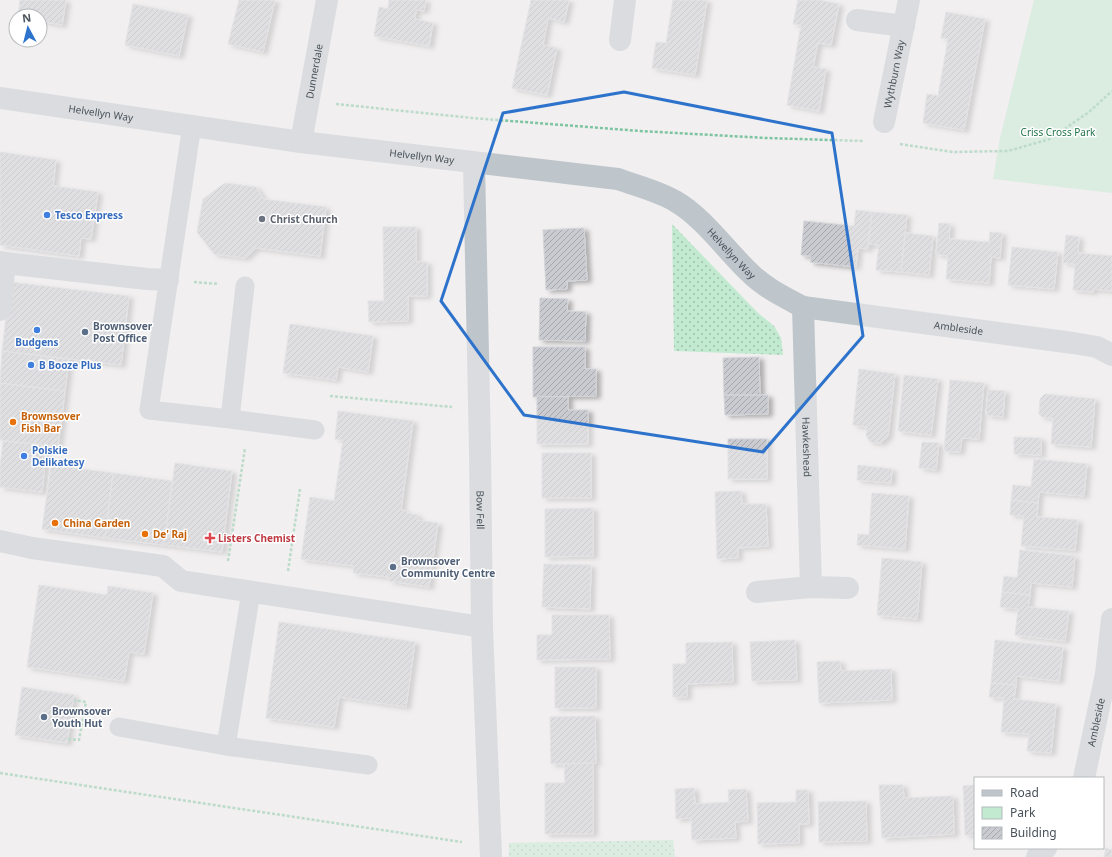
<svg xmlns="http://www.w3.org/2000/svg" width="1112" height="857" viewBox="0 0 1112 857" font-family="'Noto Sans',sans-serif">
<defs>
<pattern id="grass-dots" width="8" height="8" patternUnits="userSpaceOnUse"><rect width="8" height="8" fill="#c2ead1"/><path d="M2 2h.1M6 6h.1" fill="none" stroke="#a0c0ad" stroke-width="1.8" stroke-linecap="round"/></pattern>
<pattern id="building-hatch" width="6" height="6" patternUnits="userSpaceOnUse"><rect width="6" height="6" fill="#c9cbd1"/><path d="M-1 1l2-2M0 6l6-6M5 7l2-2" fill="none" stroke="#a5a7ad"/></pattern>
<filter id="shadow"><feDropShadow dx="4.5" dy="2.5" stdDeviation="2" flood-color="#0004"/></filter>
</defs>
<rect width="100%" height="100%" fill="#f1efef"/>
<path fill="url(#grass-dots)" d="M 672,224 L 758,313 L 774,326 L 781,338 L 783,355 L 674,351 Z
M 673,840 L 675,857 L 509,857 L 509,843 Z"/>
<path fill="#c2ead1" d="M 1034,0 L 1112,0 L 1112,193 L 993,179 L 1000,138 Z"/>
<path fill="url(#building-hatch)" stroke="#d3d5d9" filter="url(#shadow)" d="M 20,0 L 66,0 L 62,25 L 40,21 L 40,16 L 18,16 Z
M 239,0 L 275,0 L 263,52 L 228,44 Z
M 389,0 L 426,0 L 424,11 L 416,10 L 415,19 L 433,23 L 429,46 L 374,36 L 379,7 L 388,9 Z
M 531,0 L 569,0 L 564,22 L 548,18 L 543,45 L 557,48 L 547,95 L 512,88 Z
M 673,0 L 707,0 L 695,75 L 652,68 L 656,42 L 666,43 Z
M 798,0 L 819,0 L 839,4 L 831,45 L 818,43 L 813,67 L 826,69 L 819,111 L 787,105 L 801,25 L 793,24 Z
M 133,4 L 188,15 L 179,56 L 125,45 Z
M 946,12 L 985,19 L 964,130 L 923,123 L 927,94 L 938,96 L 948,39 L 941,38 Z
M 0,152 L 56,160 L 53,186 L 98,192 L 91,239 L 81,238 L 79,256 L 0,245 Z
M 225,183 L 256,187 L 263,199 L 326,207 L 320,256 L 256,248 L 245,258 L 214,254 L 197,232 L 203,199 Z
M 856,210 L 872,212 L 868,249 L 858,248 L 856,267 L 810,262 L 811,256 L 801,255 L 804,221 L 854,226 Z
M 872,212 L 907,215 L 901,272 L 876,270 L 879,245 L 868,244 Z
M 939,223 L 950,224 L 949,239 L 989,242 L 990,232 L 1002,233 L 1000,258 L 991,257 L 989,283 L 946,279 L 948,256 L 936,254 Z
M 383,227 L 416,227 L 416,262 L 427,262 L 427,296 L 408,296 L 408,321 L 369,322 L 368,301 L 384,301 Z
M 584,228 L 587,280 L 567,281 L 567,289 L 546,290 L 543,230 Z
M 905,233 L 933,236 L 929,275 L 901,272 Z
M 1066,235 L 1079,237 L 1078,253 L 1112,256 L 1112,291 L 1093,289 L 1093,292 L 1073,290 L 1075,264 L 1063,263 Z
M 1012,247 L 1058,252 L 1054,289 L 1008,285 Z
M 10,282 L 129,296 L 121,365 L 2,351 Z
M 540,298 L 568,299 L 567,311 L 586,312 L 585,341 L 539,340 Z
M 290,324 L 373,336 L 368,372 L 338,367 L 336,380 L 283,373 Z
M 533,347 L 585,347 L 585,369 L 596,369 L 596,396 L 533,397 Z
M 2,351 L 69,359 L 65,391 L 0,383 Z
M 759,357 L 760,395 L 724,395 L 723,358 Z
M 859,369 L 895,374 L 888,436 L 881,443 L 870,442 L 866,435 L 867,427 L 853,425 Z
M 904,375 L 938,379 L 931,435 L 898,431 Z
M 950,380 L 984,383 L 979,439 L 962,438 L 960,452 L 944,451 Z
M 0,383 L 65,391 L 58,447 L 0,440 Z
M 988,390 L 1005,391 L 1003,417 L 986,415 Z
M 1045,394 L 1095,399 L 1091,447 L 1051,444 L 1053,418 L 1042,417 L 1039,414 L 1040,399 Z
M 724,395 L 768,395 L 768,414 L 725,415 Z
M 537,396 L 568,397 L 568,410 L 588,410 L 588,444 L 537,444 Z
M 338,411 L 413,421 L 401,510 L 407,511 L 407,513 L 418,515 L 417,520 L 438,523 L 429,587 L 389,581 L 389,577 L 353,573 L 354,566 L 301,559 L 310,497 L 334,501 L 343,440 L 335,439 Z
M 1014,437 L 1041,438 L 1041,455 L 1014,454 Z
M 728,439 L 767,439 L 767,479 L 728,479 Z
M 3,441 L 47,445 L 42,492 L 0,487 L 0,467 Z
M 922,442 L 939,443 L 936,470 L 919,468 Z
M 542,453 L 591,453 L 591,498 L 542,498 Z
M 1034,459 L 1087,464 L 1084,496 L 1039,492 L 1038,503 L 1011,500 L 1013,485 L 1031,487 Z
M 175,463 L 232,471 L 222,552 L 164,545 Z
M 51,465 L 113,473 L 105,538 L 42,529 Z
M 858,465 L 892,469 L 891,483 L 857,480 Z
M 113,473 L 172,481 L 164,545 L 105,538 Z
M 741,491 L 742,504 L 766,504 L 768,546 L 738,548 L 738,558 L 717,559 L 715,492 Z
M 872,493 L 909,496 L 905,549 L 857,545 L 858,534 L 869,535 Z
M 1011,500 L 1038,503 L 1037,517 L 1078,520 L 1075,550 L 1021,546 L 1024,516 L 1010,515 Z
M 593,508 L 593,556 L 545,557 L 545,509 Z
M 1020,550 L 1075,556 L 1072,587 L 1031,583 L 1030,595 L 1002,592 L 1004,576 L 1017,578 Z
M 882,558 L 922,562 L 917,619 L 877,615 Z
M 544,564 L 591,565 L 590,609 L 542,607 Z
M 39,585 L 107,595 L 108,586 L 153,593 L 144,654 L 129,652 L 124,681 L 27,667 Z
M 1002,592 L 1030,595 L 1028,607 L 1069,611 L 1065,641 L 1015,635 L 1018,609 L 1000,607 Z
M 552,615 L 609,615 L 610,659 L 537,660 L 537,635 L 552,635 Z
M 279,622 L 415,642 L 406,707 L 339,697 L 334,727 L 266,718 Z
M 795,640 L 797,680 L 752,681 L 750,642 Z
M 995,640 L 1063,647 L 1059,681 L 1016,676 L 1016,685 L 991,683 Z
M 732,642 L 733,682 L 687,684 L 687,697 L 673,697 L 673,664 L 686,664 L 686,643 Z
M 840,661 L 841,671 L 891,669 L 892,700 L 819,703 L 817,662 Z
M 555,667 L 596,667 L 596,708 L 555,708 Z
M 991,683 L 1016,685 L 1014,699 L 1056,704 L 1051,753 L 1027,751 L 1029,734 L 1001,732 L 1004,698 L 989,697 Z
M 22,687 L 74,695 L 67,743 L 15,735 Z
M 595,716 L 596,763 L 551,764 L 550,717 Z
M 593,763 L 593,834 L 545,834 L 545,783 L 565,783 L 564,764 Z
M 879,785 L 903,785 L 904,798 L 953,796 L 954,834 L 882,838 Z
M 975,785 L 975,835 L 965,835 L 963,786 Z
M 694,788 L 695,804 L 729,802 L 728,790 L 746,789 L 748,821 L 735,822 L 736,838 L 692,840 L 691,818 L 676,819 L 675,789 Z
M 796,790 L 808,790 L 809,824 L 799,824 L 799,843 L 758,844 L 757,803 L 796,802 Z
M 866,801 L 867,841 L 819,842 L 818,802 Z
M 1106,848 L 1112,850 L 1112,857 L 1104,857 Z"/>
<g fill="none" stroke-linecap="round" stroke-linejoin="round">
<path stroke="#7dc4a1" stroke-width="2.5" stroke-dasharray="3 2" stroke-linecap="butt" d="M 336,104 L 472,118 L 640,131 L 766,138 L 864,141
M 900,144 L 953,152 L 1008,151 L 1050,139 L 1089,112 L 1112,91
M 194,282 L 219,284
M 330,396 L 452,407
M 228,561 L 245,448
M 288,571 L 300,489
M 84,712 L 97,714
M 68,739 L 79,740 L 86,702 L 74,700
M 0,773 L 462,842"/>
<path stroke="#bec6cc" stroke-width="19" d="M 192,125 L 149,410 L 230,419 L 245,286
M 230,419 L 315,430
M 119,727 L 226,746 L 368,765
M 226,746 L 251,592"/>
<g stroke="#bec6cc" stroke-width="22">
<path d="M 857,20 L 904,26"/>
<path d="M 620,40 L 625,0"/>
<path id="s1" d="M 0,98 L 301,142 L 618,179 C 637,186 658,191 675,201 C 703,217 726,250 749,272 C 765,288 784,297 803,307 L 1073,343 L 1097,347 L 1112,355"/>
<path id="s2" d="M 884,122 L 909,0"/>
<path id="s3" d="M 301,142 L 327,0"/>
<path id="s4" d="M 474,163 L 480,450 L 482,627 L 491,857"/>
<path d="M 0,262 L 5,263 L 0,310"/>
<path d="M 5,263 L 147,279 L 168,280"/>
<path id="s5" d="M 803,307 L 811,587"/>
<path d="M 0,541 L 32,548 L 163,566 L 181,581 L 482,627"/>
<path d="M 757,592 L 811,587 L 848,588"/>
<path id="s6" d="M 1084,778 L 1106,674 L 1112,619"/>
<path d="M 1037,857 L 1046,848"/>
</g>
</g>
<path d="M0 0H1112V857H0ZM 624,92 L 832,133 L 863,336 L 763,452 L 524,415 L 441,301 L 503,113 Z" fill="#f1efef" fill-opacity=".55" fill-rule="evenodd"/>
<path fill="none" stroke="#2d73cc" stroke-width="3" stroke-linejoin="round" d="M 624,92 L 832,133 L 863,336 L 763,452 L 524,415 L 441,301 L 503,113 Z"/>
<g fill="#3f7fe0" stroke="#fff" stroke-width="1.5">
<circle cx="47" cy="215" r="4"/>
<circle cx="37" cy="330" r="4"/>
<circle cx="31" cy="365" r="4"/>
<circle cx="24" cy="456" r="4"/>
</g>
<circle fill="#6b7280" stroke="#fff" stroke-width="1.5" cx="262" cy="219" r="4"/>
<g fill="#5c6f8a" stroke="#fff" stroke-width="1.5">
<circle cx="85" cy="332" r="4"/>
<circle cx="393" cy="567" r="4"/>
<circle cx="44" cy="717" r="4"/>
</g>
<g fill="#e8710a" stroke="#fff" stroke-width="1.5">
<circle cx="13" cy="422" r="4"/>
<circle cx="55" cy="523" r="4"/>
<circle cx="145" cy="534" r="4"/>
</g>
<path fill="#e0444e" stroke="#fff" stroke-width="1.5" d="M208 532h4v4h4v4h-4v4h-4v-4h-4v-4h4z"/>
<g text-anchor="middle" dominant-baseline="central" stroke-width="3" stroke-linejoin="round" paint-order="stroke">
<g font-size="10" fill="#49525a" stroke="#fff">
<text stroke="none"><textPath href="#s3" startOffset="72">Dunnerdale</textPath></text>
<text stroke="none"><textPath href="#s2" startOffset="49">Wythburn Way</textPath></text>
<text stroke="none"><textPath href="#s1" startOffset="102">Helvellyn Way</textPath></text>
<text stroke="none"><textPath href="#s1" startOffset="426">Helvellyn Way</textPath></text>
<text stroke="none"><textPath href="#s1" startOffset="762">Helvellyn Way</textPath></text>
<text stroke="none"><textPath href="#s1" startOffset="1009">Ambleside</textPath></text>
<text stroke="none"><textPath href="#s5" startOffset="140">Hawkeshead</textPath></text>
<text stroke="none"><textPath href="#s4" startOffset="347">Bow Fell</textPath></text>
<text stroke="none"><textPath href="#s6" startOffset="57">Ambleside</textPath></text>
</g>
<g font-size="10" fill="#21734a" stroke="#fff">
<text x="1058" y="132">Criss Cross Park</text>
</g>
<g font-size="10" font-weight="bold" fill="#366cbe" stroke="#fff" text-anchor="start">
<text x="55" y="215">Tesco Express</text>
<text x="37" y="342" text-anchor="middle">Budgens</text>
<text x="39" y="365">B Booze Plus</text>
<text x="32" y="450">Polskie<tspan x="32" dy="12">Delikatesy</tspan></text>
</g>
<g font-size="10" font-weight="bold" fill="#5b616d" stroke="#fff" text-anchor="start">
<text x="270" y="219">Christ Church</text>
</g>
<g font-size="10" font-weight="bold" fill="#4e5e75" stroke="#fff" text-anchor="start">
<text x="93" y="326">Brownsover<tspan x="93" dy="12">Post Office</tspan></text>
<text x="401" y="561">Brownsover<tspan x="401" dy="12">Community Centre</tspan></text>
<text x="52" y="711">Brownsover<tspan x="52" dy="12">Youth Hut</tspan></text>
</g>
<g font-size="10" font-weight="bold" fill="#c56008" stroke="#fff" text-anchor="start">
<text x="21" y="416">Brownsover<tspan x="21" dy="12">Fish Bar</tspan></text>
<text x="63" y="523">China Garden</text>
<text x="153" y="534">De' Raj</text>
</g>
<g font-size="10" font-weight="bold" fill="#be3a42" stroke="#fff" text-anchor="start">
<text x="218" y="538">Listers Chemist</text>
</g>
</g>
<rect x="974" y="777" width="130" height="72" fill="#ffffff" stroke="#b6babd"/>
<rect x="982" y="790" width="20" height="6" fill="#bec6cc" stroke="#b6babd"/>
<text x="1010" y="797" font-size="12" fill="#49525a">Road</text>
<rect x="982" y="807" width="20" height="12" fill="#c2ead1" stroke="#b6babd"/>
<text x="1010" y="817" font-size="12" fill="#49525a">Park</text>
<rect x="982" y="827" width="20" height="12" fill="url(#building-hatch)" stroke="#b6babd"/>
<text x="1010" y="837" font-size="12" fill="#49525a">Building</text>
<g transform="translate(28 28) rotate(353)"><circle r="19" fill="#ffffff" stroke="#b6babd"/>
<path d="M0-3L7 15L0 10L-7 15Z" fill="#2d73cc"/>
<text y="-6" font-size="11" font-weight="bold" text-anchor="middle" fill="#49525a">N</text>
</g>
</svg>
